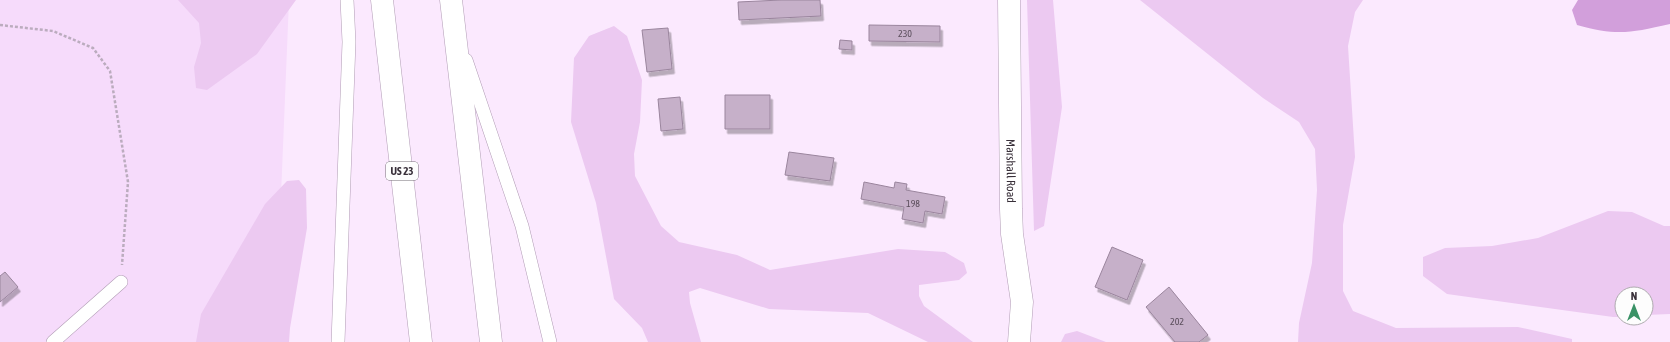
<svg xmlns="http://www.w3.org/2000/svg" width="1670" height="342" viewBox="0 0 1670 342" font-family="'Asap Condensed',sans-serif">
<defs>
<filter id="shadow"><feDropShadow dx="2.5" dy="4.5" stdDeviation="0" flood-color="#0004"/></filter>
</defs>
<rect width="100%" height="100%" fill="#fbe9fe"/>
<path fill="#f6dbfb" d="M 0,0 L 289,0 L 275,342 L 0,342 Z"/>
<path fill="#ecc9f1" d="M 178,0 L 296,0 L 257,54 L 207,90 L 196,88 L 194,67 L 201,43 L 199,23 Z
M 1027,0 L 1053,0 L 1062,107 L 1044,226 L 1034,231 Z
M 1140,0 L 1363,0 L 1355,12 L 1348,46 L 1355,157 L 1343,225 L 1343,291 L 1353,311 L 1396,328 L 1518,327 L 1572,339 L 1572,342 L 1298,342 L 1299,323 L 1312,263 L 1317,190 L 1315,149 L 1299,122 L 1263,98 Z
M 614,26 L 627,36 L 642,80 L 640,122 L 634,154 L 635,176 L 661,226 L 679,242 L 737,255 L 770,270 L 898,249 L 945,252 L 964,263 L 967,273 L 959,280 L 919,285 L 919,296 L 924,306 L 973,342 L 928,342 L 868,313 L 769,309 L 700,288 L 689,292 L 690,303 L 701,342 L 648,342 L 642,328 L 614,299 L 596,203 L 571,122 L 574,58 L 589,36 Z
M 299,180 L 306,189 L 307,228 L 290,328 L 289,342 L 196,342 L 201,314 L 265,204 L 287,181 Z
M 1608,211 L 1632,212 L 1664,226 L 1670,226 L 1670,314 L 1646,315 L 1646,294 L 1622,294 L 1622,317 L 1613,317 L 1447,294 L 1423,276 L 1423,257 L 1445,248 L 1492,246 L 1538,238 Z
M 1077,331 L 1106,342 L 1061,342 L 1065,334 Z"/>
<path fill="#d29fdb" d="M 1578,0 L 1670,0 L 1670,24 C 1630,33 1617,36 1577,25 L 1572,10 Z"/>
<path fill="#c6b0c9" stroke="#9a859d" filter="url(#shadow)" d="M 781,0 L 820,0 L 821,16 L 739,20 L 738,2 Z
M 869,25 L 940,26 L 940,42 L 869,41 Z
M 668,28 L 672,69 L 647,72 L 642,30 Z
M 840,40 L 852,41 L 852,50 L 839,49 Z
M 725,95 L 770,95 L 770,129 L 725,129 Z
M 680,97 L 683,129 L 661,131 L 658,99 Z
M 789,152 L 834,158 L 830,181 L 785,175 Z
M 864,182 L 894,188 L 895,182 L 907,184 L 906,190 L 945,197 L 942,214 L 925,211 L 923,223 L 902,219 L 904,207 L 861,199 Z
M 1112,247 L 1143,260 L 1127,300 L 1095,287 Z
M 5,272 L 18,287 L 0,302 L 0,276 Z
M 1169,287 L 1208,335 L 1199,342 L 1175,342 L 1146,307 Z"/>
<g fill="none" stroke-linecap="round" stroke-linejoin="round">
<defs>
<path id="lane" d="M 466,60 L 522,226 L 550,342
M 53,342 L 121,282
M 338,342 L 349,42 L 347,0"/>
<g id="street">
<path id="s1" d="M 1009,0 L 1011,209 L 1012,234 L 1022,302 L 1019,342"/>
</g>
<path id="highway" d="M 382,0 L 421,342
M 451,0 L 491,342"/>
</defs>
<use href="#lane" stroke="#b19cb5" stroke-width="14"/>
<use href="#street" stroke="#b19cb5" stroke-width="23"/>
<use href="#highway" stroke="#b19cb5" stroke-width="23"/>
<path stroke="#bbacbe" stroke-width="2.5" stroke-dasharray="3 2" stroke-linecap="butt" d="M 0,25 L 53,31 L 93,48 L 110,71 L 128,182 L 122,265"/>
<use href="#lane" stroke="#fff" stroke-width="13"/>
<use href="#street" stroke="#fff" stroke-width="22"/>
<use href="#highway" stroke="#fff" stroke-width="22"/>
</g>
<g text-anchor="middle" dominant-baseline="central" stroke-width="3" stroke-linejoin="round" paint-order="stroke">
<g font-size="10" fill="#5c4f5d">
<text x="905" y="33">230</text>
<text x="913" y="203">198</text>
<text x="1177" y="321">202</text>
</g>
<rect fill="#fdfdfd" stroke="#736d74" stroke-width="1" x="386" y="162" width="32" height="18" rx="3"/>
<g font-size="11" font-weight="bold" fill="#382f39">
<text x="402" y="171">US 23</text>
</g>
<g font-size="12" fill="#382f39" stroke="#fdfdfd">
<text stroke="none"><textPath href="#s1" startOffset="171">Marshall Road</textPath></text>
</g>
</g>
<g transform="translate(1634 306)"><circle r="19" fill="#fdfdfd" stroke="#aeabaf"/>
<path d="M0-3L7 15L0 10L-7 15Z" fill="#3a9266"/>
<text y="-6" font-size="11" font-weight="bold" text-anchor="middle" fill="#382f39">N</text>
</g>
</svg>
